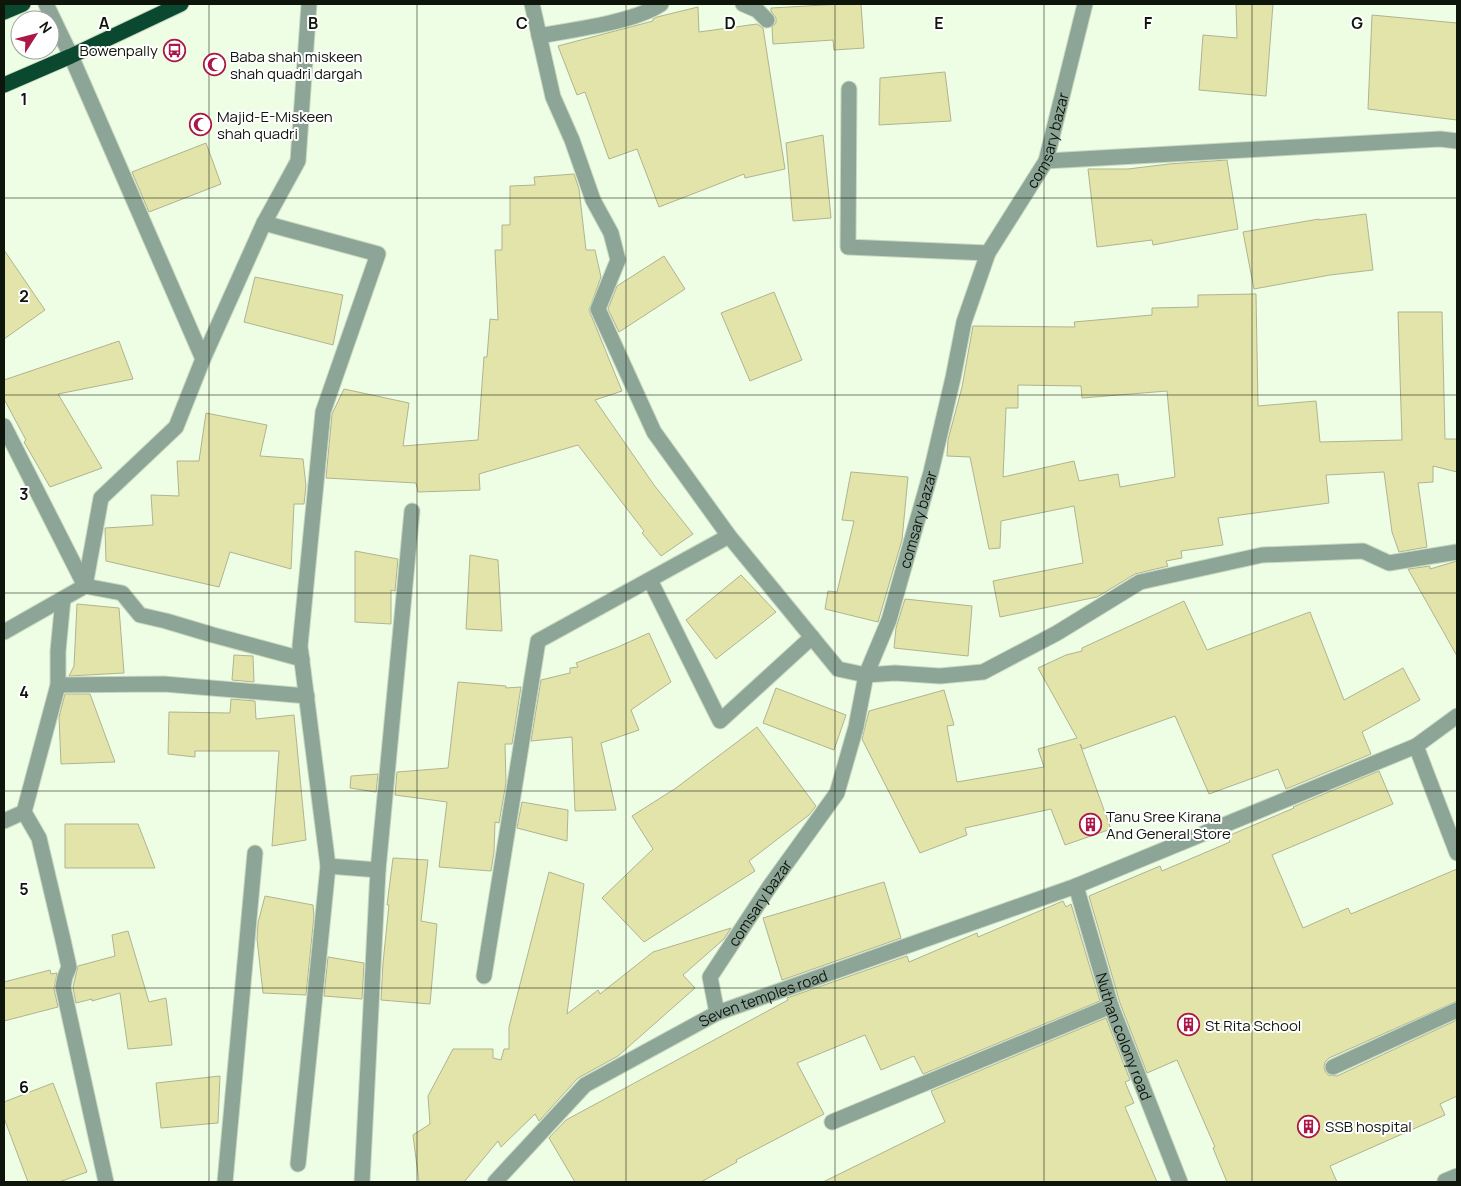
<svg xmlns="http://www.w3.org/2000/svg" width="1461" height="1186" viewBox="0 0 1461 1186" font-family="Manrope,sans-serif">
<rect width="100%" height="100%" fill="#edfee4"/>
<path fill="#e2e4aa" stroke="#b1b390" fill-rule="evenodd" d="M 842,4 L 861,4 L 864,48 L 834,50 L 833,40 L 773,44 L 772,27 L 776,23 L 776,18 L 771,11 L 771,8 Z
M 1236,4 L 1273,4 L 1266,96 L 1199,90 L 1203,35 L 1237,38 Z
M 698,7 L 699,32 L 757,24 L 763,28 L 785,169 L 745,178 L 744,174 L 659,207 L 637,149 L 609,159 L 585,92 L 577,95 L 558,46 L 653,21 L 653,19 L 657,17 Z
M 1372,15 L 1457,23 L 1457,120 L 1368,109 Z
M 945,72 L 951,121 L 879,125 L 880,78 Z
M 823,135 L 831,218 L 793,221 L 786,143 Z
M 206,143 L 221,184 L 149,212 L 132,172 Z
M 1227,160 L 1238,229 L 1153,245 L 1152,240 L 1097,247 L 1088,169 L 1128,169 L 1169,164 Z
M 574,174 L 579,189 L 586,250 L 595,250 L 601,277 L 589,310 L 622,391 L 595,400 L 654,485 L 693,534 L 661,556 L 642,533 L 644,531 L 578,445 L 479,474 L 480,490 L 418,492 L 416,483 L 326,478 L 332,414 L 344,389 L 409,403 L 403,446 L 478,440 L 484,357 L 487,357 L 490,319 L 498,320 L 495,250 L 502,250 L 502,225 L 510,225 L 510,186 L 535,185 L 534,177 Z
M 1366,214 L 1373,270 L 1330,275 L 1254,289 L 1243,232 L 1319,219 L 1319,220 Z
M 4,250 L 45,310 L 4,339 Z
M 664,256 L 685,289 L 619,332 L 608,309 L 617,286 Z
M 255,277 L 343,295 L 333,345 L 244,322 Z
M 774,292 L 802,360 L 750,381 L 721,313 Z
M 1256,294 L 1258,406 L 1316,401 L 1320,442 L 1402,440 L 1398,312 L 1442,312 L 1445,439 L 1457,439 L 1457,472 L 1433,466 L 1433,482 L 1418,483 L 1427,547 L 1399,552 L 1392,532 L 1384,472 L 1326,475 L 1329,503 L 1218,518 L 1223,545 L 1181,551 L 1182,558 L 1166,561 L 1168,566 L 1135,574 L 1097,597 L 1000,617 L 993,581 L 1083,563 L 1074,506 L 1001,521 L 1000,548 L 989,549 L 970,457 L 947,456 L 948,440 L 962,387 L 973,326 L 1075,327 L 1074,322 L 1152,315 L 1152,308 L 1198,307 L 1198,295 ZM 1018,385 L 1081,386 L 1082,398 L 1167,391 L 1175,477 L 1120,487 L 1118,474 L 1079,481 L 1074,461 L 1003,477 L 1006,408 L 1018,408 Z
M 119,341 L 133,379 L 58,394 L 102,468 L 50,487 L 24,442 L 26,440 L 4,399 L 4,380 Z
M 206,413 L 267,425 L 260,456 L 303,459 L 306,486 L 304,504 L 294,504 L 291,569 L 230,552 L 219,587 L 106,561 L 105,528 L 153,525 L 151,495 L 179,496 L 177,461 L 199,461 Z
M 851,472 L 908,477 L 902,540 L 878,622 L 825,609 L 828,591 L 837,592 L 854,521 L 842,520 Z
M 355,551 L 398,559 L 395,591 L 391,590 L 391,624 L 355,622 Z
M 470,555 L 498,560 L 502,631 L 466,629 Z
M 1457,561 L 1457,656 L 1408,569 L 1430,566 L 1430,569 Z
M 741,575 L 776,612 L 716,659 L 686,620 Z
M 905,599 L 972,606 L 968,656 L 894,648 L 896,628 Z
M 1184,601 L 1207,650 L 1310,612 L 1344,700 L 1403,668 L 1420,700 L 1362,732 L 1371,754 L 1286,789 L 1278,769 L 1209,794 L 1175,716 L 1083,749 L 1080,744 L 1111,829 L 1065,845 L 1051,809 L 965,828 L 967,835 L 920,853 L 862,739 L 869,711 L 944,690 L 954,725 L 947,726 L 957,782 L 1044,767 L 1038,749 L 1077,738 L 1038,668 L 1066,655 L 1082,651 L 1082,648 Z
M 77,604 L 119,608 L 124,673 L 69,676 L 74,666 Z
M 649,633 L 671,682 L 631,710 L 639,730 L 601,743 L 616,810 L 575,811 L 572,737 L 531,741 L 541,680 L 570,673 L 570,668 L 578,667 L 576,663 L 618,647 Z
M 234,655 L 253,656 L 254,682 L 232,680 Z
M 458,682 L 506,686 L 506,688 L 521,687 L 512,744 L 505,744 L 506,783 L 499,823 L 495,822 L 494,852 L 491,871 L 439,867 L 447,802 L 395,795 L 397,772 L 448,768 Z
M 776,688 L 846,715 L 834,750 L 763,723 Z
M 65,694 L 90,694 L 115,762 L 61,764 L 59,717 Z
M 231,699 L 255,701 L 256,719 L 294,715 L 306,840 L 272,846 L 279,751 L 195,751 L 195,757 L 168,754 L 169,712 L 230,713 Z
M 757,727 L 816,806 L 809,815 L 749,861 L 755,871 L 644,942 L 602,898 L 653,849 L 632,816 L 676,788 Z
M 1379,771 L 1393,804 L 1272,855 L 1303,928 L 1348,908 L 1351,914 L 1457,869 L 1457,1001 L 1329,1058 L 1325,1062 L 1324,1067 L 1325,1071 L 1328,1075 L 1337,1076 L 1457,1020 L 1457,1096 L 1440,1104 L 1445,1115 L 1330,1166 L 1337,1182 L 1227,1182 L 1213,1148 L 1215,1147 L 1177,1060 L 1147,1073 L 1120,1003 L 1089,896 L 1160,866 L 1162,871 L 1230,842 L 1228,836 L 1294,808 L 1293,807 Z
M 378,774 L 376,792 L 350,788 L 351,776 Z
M 522,802 L 568,810 L 567,841 L 517,828 Z
M 65,824 L 138,824 L 155,868 L 65,868 Z
M 393,858 L 428,860 L 421,921 L 437,924 L 430,1004 L 381,1000 L 383,963 L 389,905 L 387,905 Z
M 549,872 L 584,884 L 567,1014 L 598,990 L 600,994 L 653,952 L 731,928 L 724,939 L 683,975 L 695,988 L 618,1056 L 578,1078 L 539,1121 L 535,1114 L 501,1147 L 498,1141 L 464,1182 L 419,1182 L 413,1135 L 430,1124 L 428,1096 L 453,1049 L 493,1049 L 493,1058 L 501,1060 L 504,1049 L 509,1049 L 509,1027 Z
M 884,882 L 901,938 L 782,980 L 763,918 Z
M 265,896 L 313,905 L 314,916 L 306,995 L 263,993 L 257,939 L 258,923 Z
M 1063,901 L 1066,907 L 1071,904 L 1100,1001 L 923,1074 L 914,1056 L 881,1070 L 865,1035 L 797,1063 L 824,1114 L 736,1160 L 737,1162 L 701,1182 L 575,1182 L 549,1138 L 566,1120 L 788,1000 L 787,998 L 907,956 L 909,962 L 977,933 L 978,937 Z
M 128,931 L 149,1002 L 166,998 L 172,1045 L 128,1049 L 120,993 L 92,1001 L 92,999 L 76,1003 L 73,987 L 78,966 L 115,956 L 112,935 Z
M 328,957 L 364,963 L 362,999 L 324,996 Z
M 50,970 L 51,974 L 57,973 L 54,989 L 58,1007 L 4,1021 L 4,982 Z
M 1106,1018 L 1130,1080 L 1125,1082 L 1134,1103 L 1125,1107 L 1157,1182 L 823,1182 L 945,1122 L 931,1091 Z
M 220,1076 L 218,1123 L 161,1128 L 156,1083 Z
M 53,1083 L 87,1172 L 59,1182 L 28,1182 L 4,1118 L 4,1102 Z"/>
<g fill="none" stroke-linecap="round" stroke-linejoin="round">
<defs>
<g id="minor">
<path d="M 46,4 L 71,56 L 203,359"/>
<path d="M 532,4 L 553,97 L 572,140 L 593,200 L 611,233 L 618,260 L 598,309 L 654,432 L 729,536 L 838,669 L 866,675 L 895,673 L 940,676 L 983,672 L 1057,633 L 1140,582 L 1262,555 L 1363,551 L 1389,563 L 1457,552"/>
<path d="M 743,4 L 757,10 L 767,20"/>
<path d="M 539,36 C 572,30 635,22 661,4"/>
<path d="M 849,89 L 848,247 L 988,253"/>
<path d="M 1046,161 L 1440,139 L 1457,141"/>
<path d="M 264,223 L 378,254 L 323,412 L 300,646 L 328,866 L 298,1164"/>
<path d="M 4,426 L 85,586 L 122,593 L 140,615 L 166,621 L 213,635 L 302,659"/>
<path d="M 650,580 L 720,721 L 812,637"/>
<path d="M 4,632 L 85,586 L 101,498 L 176,427 L 203,359 L 264,223 L 298,161 L 309,4"/>
<path d="M 58,685 L 164,684 L 307,696"/>
<path d="M 1416,746 L 1457,853"/>
<path d="M 24,812 L 39,838 L 63,940 L 69,967 L 65,977 L 63,987 L 106,1182"/>
<path d="M 4,821 L 24,812 L 58,685 L 58,651 L 63,599"/>
<path d="M 328,866 L 378,870"/>
<path id="s1" d="M 1076,886 L 1111,1006 L 1180,1182"/>
<path d="M 484,976 L 538,641 L 729,536"/>
<path id="s2" d="M 717,1013 L 710,977 L 770,886 L 837,793 L 856,727 L 866,675 L 889,620 L 931,472 L 953,378 L 964,322 L 988,253 L 1046,161 L 1085,4"/>
<path d="M 1333,1067 L 1457,1010"/>
<path d="M 832,1122 L 1111,1006"/>
<path d="M 1445,1181 L 1457,1176"/>
<path d="M 225,1182 L 255,853"/>
<path d="M 362,1182 L 378,870 L 412,511"/>
<path id="s3" d="M 495,1182 L 585,1085 L 717,1013 L 1076,886 L 1416,746 L 1457,716"/>
</g>
<path id="highway" d="M 4,12 L 23,4
M 4,85 L 71,56 L 181,4"/>
</defs>
<use href="#minor" stroke="#c9d9c1" stroke-width="17"/>
<use href="#highway" stroke="#c9d9c1" stroke-width="17"/>
<use href="#minor" stroke="#8da597" stroke-width="15"/>
<use href="#highway" stroke="#0a492f" stroke-width="15"/>
</g>
<path fill="none" stroke="#0e150a" stroke-width="1" stroke-opacity="0.55" d="M 209,4 L 209,1182M 417,4 L 417,1182M 626,4 L 626,1182M 835,4 L 835,1182M 1044,4 L 1044,1182M 1252,4 L 1252,1182M 4,198 L 1457,198M 4,395 L 1457,395M 4,593 L 1457,593M 4,791 L 1457,791M 4,988 L 1457,988"/>
<defs>
<symbol id="bus-ring" viewBox="-11 -11 22 22"><circle r="9.5" fill="#fff" stroke="#ab1848" stroke-width="1.5"/><path d="M-5-6H5V4H4V6H2V4H-2V6H-4V4H-5ZM-3.5-4V0h7V-4ZM-3.5 1.2v1.5H-2V1.2ZM2 1.2v1.5H3.5V1.2Z" fill="#ab1848"/></symbol>
<symbol id="mosque-ring" viewBox="-11 -11 22 22"><circle r="9.5" fill="#fff" stroke="#ab1848" stroke-width="1.5"/><path d="M3.5-4.9A6 6 0 1 0 3.5 4.9A5 5 0 1 1 3.5-4.9Z" fill="#ab1848"/></symbol>
<symbol id="building-ring" viewBox="-11 -11 22 22"><circle r="9.5" fill="#fff" stroke="#ab1848" stroke-width="1.5"/><path d="M-4-6H4V6H1V3H-1V6H-4ZM-2.5-4.3h1.7v1.8h-1.7ZM.8-4.3h1.7v1.8H.8ZM-2.5-1h1.7V.8h-1.7ZM.8-1h1.7V.8H.8Z" fill="#ab1848"/></symbol>
</defs>
<g fill-rule="evenodd">
<use href="#bus-ring" x="162" y="38" width="25" height="25"/>
<use href="#mosque-ring" x="202" y="52" width="25" height="25"/>
<use href="#mosque-ring" x="188" y="112" width="25" height="25"/>
<use href="#building-ring" x="1078" y="812" width="25" height="25"/>
<use href="#building-ring" x="1176" y="1012" width="25" height="25"/>
<use href="#building-ring" x="1296" y="1114" width="25" height="25"/>
</g>
<g text-anchor="middle" dominant-baseline="central" stroke-width="4" stroke-linejoin="round" paint-order="stroke">
<g font-size="15" fill="#0e150a" stroke="#fff" text-anchor="start">
<text x="158" y="50" text-anchor="end">Bowenpally</text>
<text x="230" y="56">Baba shah miskeen<tspan x="230" dy="17">shah quadri dargah</tspan></text>
<text x="217" y="116">Majid-E-Miskeen<tspan x="217" dy="17">shah quadri</tspan></text>
<text x="1106" y="816">Tanu Sree Kirana<tspan x="1106" dy="17">And General Store</tspan></text>
<text x="1205" y="1025">St Rita School</text>
<text x="1325" y="1126">SSB hospital</text>
</g>
<g font-size="15" fill="#0e150a" stroke="#fff">
<text stroke="none"><textPath href="#s2" startOffset="951">comsary bazar</textPath></text>
<text stroke="none"><textPath href="#s2" startOffset="546">comsary bazar</textPath></text>
<text stroke="none"><textPath href="#s2" startOffset="126">comsary bazar</textPath></text>
<text stroke="none"><textPath href="#s3" startOffset="331">Seven temples road</textPath></text>
<text stroke="none"><textPath href="#s1" startOffset="158">Nuthan colony road</textPath></text>
</g>
</g>
<g font-size="16" text-anchor="middle" font-weight="bold" fill="#0e150a" stroke="#fff" stroke-width="4" stroke-linejoin="round" paint-order="stroke">
<text x="104" y="29">A</text>
<text x="313" y="29">B</text>
<text x="522" y="29">C</text>
<text x="730" y="29">D</text>
<text x="939" y="29">E</text>
<text x="1148" y="29">F</text>
<text x="1357" y="29">G</text>
<text x="24" y="105">1</text>
<text x="24" y="302">2</text>
<text x="24" y="500">3</text>
<text x="24" y="698">4</text>
<text x="24" y="895">5</text>
<text x="24" y="1093">6</text>
</g>
<rect width="1461" height="1186" fill="none" stroke="#0e150a" stroke-width="10"/>
<g transform="translate(35 35) rotate(54)"><circle r="24" fill="#ffffff" stroke="#9fa19d"/>
<path d="M0-4L9 19L0 12L-9 19Z" fill="#ab1848"/>
<text y="-8" font-size="14" font-weight="bold" text-anchor="middle" fill="#0e150a">N</text>
</g>
</svg>
